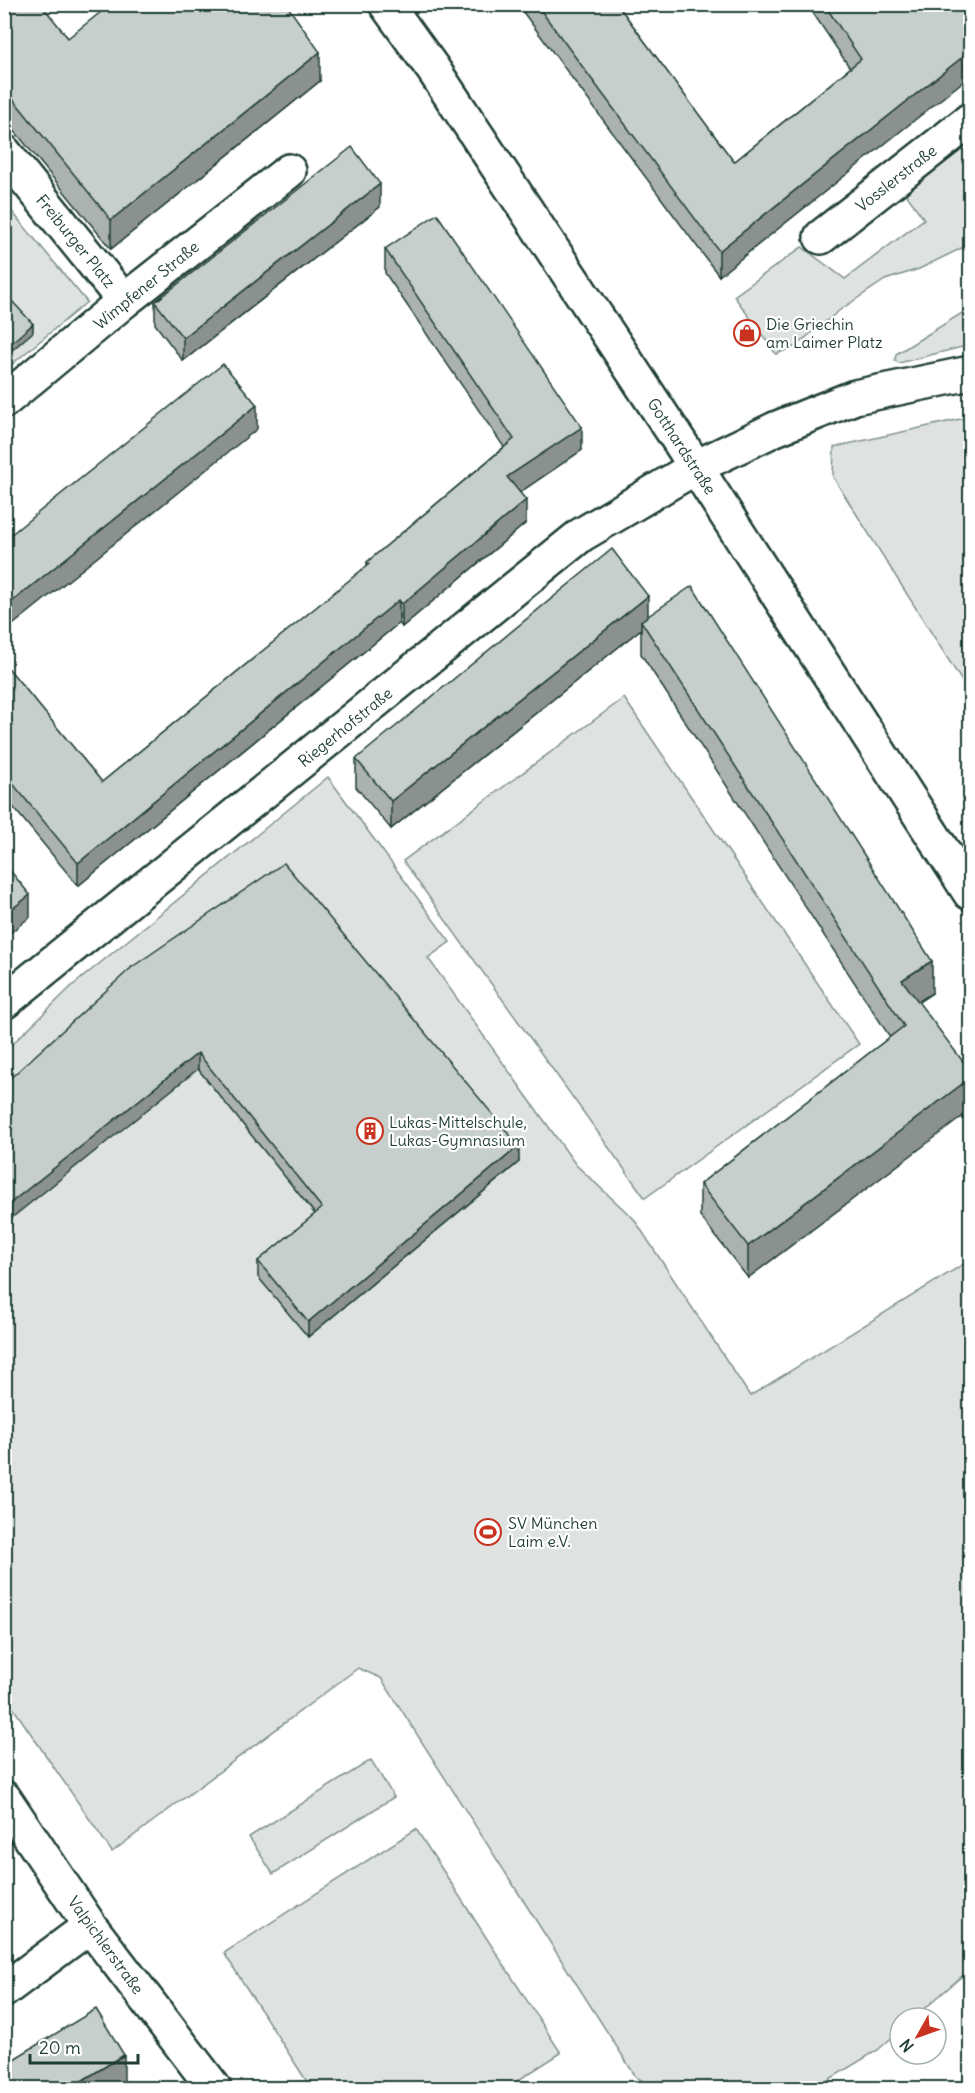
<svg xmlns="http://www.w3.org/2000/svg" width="975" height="2093" viewBox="0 0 975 2093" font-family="Delius,sans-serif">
<rect width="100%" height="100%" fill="#fff"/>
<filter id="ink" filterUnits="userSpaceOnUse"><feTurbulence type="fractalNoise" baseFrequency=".0167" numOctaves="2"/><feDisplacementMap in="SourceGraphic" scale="12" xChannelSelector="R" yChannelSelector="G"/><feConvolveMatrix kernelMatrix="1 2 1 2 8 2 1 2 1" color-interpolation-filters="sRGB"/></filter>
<g filter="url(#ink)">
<path fill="#dee3e2" stroke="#7e908b" stroke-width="1.5" d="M 970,139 L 970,244 L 919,269 L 885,280 L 840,310 L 794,347 L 776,354 L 734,296 L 802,247 L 845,279 L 924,219 L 903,190 Z
M 4,202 L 87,302 L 5,370 L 4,370 Z
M 970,308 L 970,345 L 899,363 L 895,361 L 896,354 Z
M 970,417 L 970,694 L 833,477 L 834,447 Z
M 624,698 L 859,1044 L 645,1198 L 403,861 Z
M 328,777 L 450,942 L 428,958 L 576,1165 L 634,1219 L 750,1396 L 970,1260 L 970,1969 L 914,2018 L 900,2018 L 900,2030 L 878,2050 L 815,2088 L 655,2088 L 636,2077 L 381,1678 L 358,1668 L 112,1852 L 5,1696 L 4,1052 L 72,986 Z
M 371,1760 L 394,1797 L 273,1874 L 249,1837 Z
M 416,1829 L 561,2053 L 506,2088 L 311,2088 L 224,1953 Z"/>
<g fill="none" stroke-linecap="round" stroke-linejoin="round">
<defs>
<path id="minor" d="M 4,152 L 124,301
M 821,237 L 970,120
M 4,401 L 124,301 L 289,171
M 4,1002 L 581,535 L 696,467 L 775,429 L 855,397 L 970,373
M 4,1798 L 90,1926 L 214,2088
M 4,1990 L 90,1926"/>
<path id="tertiary" d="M 386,4 L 433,69 L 677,438 L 970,893"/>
</defs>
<use href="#minor" stroke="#1f3d34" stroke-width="38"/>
<use href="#tertiary" stroke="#1f3d34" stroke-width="38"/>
<use href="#minor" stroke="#fff" stroke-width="33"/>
<use href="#tertiary" stroke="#fff" stroke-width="33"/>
</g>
<path fill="#abb2af" stroke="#1f3d34" stroke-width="1.5" d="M 4,4 L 44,9 L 68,38 L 320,81 L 111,249 L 4,118 Z
M 517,4 L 617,4 L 734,162 L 850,68 L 807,4 L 970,4 L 719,276 Z
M 380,207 L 183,361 L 155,324 L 155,302 Z
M 385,249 L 582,450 L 520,492 L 526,523 L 402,627 L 399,623 L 78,886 L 4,796 L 4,663 L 102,782 L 367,566 L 367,562 L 504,447 L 385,273 Z
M 648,617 L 932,993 L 919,1002 L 748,1278 L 700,1216 L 700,1184 L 890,1037 L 641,654 L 641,629 L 391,829 L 356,787 L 356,759 Z
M 132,967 L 519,1162 L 308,1337 L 258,1277 L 258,1261 L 315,1214 L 198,1069 Z"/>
<path fill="#8b918f" stroke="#1f3d34" stroke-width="1.5" d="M 30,4 L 50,4 L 30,20 Z
M 970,51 L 970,76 L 719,276 L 719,251 Z
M 320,52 L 320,81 L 111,249 L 111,220 Z
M 380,184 L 380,207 L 183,361 L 183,338 Z
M 33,324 L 33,332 L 4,357 L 4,349 Z
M 257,405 L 257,429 L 4,632 L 4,608 Z
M 582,427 L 582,450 L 507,501 L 507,477 Z
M 526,500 L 526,523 L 402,627 L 402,604 Z
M 648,596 L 648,624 L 641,621 L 641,629 L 391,829 L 391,801 Z
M 399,600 L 399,623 L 78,886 L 78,863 Z
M 30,895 L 30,917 L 4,938 L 4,915 Z
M 932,961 L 932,993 L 902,1012 L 902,980 Z
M 198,1053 L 198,1069 L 4,1224 L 4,1208 Z
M 970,1078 L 970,1111 L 748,1278 L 748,1246 Z
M 519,1146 L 519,1162 L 308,1337 L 308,1322 Z
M 124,2055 L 124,2081 L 112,2088 L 70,2088 Z"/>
<path fill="#c7cfcc" stroke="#1f3d34" stroke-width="1.5" d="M 4,4 L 41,4 L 68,38 L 111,4 L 286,4 L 320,52 L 111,220 L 4,88 Z
M 536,4 L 617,4 L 734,162 L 861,59 L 824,4 L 970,4 L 970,51 L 719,251 Z
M 352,147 L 380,184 L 183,338 L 155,302 Z
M 437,214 L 582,427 L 507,477 L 526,500 L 402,604 L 399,600 L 78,863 L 4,773 L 4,663 L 102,782 L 369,564 L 367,562 L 514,439 L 385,249 Z
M 11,300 L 33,324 L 4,349 L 4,305 Z
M 223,364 L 257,405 L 4,608 L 4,540 Z
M 612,549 L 648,596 L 391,801 L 356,759 Z
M 692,586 L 932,961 L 902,980 L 970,1071 L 970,1078 L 748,1246 L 700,1184 L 904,1026 L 641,621 Z
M 4,863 L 30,895 L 4,915 Z
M 284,863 L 519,1146 L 308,1322 L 258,1261 L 322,1208 L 198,1053 L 4,1208 L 4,1084 L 132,967 Z
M 96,2009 L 124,2055 L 70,2088 L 4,2088 L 4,2065 Z"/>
</g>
<defs>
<symbol id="shop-ring" viewBox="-11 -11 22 22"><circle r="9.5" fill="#fff" stroke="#c8321e" stroke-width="1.5"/><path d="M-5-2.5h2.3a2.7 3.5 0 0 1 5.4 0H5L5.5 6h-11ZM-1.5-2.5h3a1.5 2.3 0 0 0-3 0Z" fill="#c8321e"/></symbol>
<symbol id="building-ring" viewBox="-11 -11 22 22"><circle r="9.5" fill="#fff" stroke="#c8321e" stroke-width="1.5"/><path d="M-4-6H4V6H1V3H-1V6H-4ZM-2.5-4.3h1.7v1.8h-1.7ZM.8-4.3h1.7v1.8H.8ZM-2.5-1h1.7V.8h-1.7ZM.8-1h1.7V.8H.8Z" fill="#c8321e"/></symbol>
<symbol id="stadium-ring" viewBox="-11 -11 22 22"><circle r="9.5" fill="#fff" stroke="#c8321e" stroke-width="1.5"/><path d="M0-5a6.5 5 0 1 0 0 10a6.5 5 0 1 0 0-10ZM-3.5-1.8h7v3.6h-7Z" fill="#c8321e"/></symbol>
</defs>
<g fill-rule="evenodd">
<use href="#shop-ring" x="732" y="318" width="30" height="30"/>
<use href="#building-ring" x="355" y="1116" width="30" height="30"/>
<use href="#stadium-ring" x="473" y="1517" width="30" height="30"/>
</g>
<g text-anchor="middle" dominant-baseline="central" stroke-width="4.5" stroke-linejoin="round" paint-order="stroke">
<g font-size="16" fill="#1f3d34" stroke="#fff">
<text transform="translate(896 178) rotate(-38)">Vosslerstraße</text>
<text transform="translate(76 241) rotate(51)">Freiburger Platz</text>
<text transform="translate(146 285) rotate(-39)">Wimpfener Straße</text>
<text transform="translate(682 446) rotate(57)">Gotthardstraße</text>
<text transform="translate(345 727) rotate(-39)">Riegerhofstraße</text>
<text transform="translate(106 1945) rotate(54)">Valpichlerstraße</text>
</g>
<g font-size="16" fill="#1f3d34" stroke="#fff" text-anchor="start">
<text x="766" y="324">Die Griechin<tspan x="766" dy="18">am Laimer Platz</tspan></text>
<text x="389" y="1122">Lukas-Mittelschule,<tspan x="389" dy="18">Lukas-Gymnasium</tspan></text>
<text x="508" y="1523">SV München<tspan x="508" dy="18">Laim e.V.</tspan></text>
</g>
</g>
<rect width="975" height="2093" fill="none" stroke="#fff" stroke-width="24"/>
<rect x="12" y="12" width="951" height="2069" fill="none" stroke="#1f3d34" stroke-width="2" filter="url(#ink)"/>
<g transform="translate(918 2036) rotate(230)"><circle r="28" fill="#ffffff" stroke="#a5b1ae" stroke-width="1.5"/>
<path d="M0-4.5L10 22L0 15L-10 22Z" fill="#c8321e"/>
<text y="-9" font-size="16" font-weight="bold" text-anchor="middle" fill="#1f3d34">N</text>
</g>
<path d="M30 2054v9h108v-9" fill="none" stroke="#1f3d34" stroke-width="3"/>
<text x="39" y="2054" font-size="18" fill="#1f3d34" stroke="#ffffff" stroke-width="4.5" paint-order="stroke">20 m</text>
</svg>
